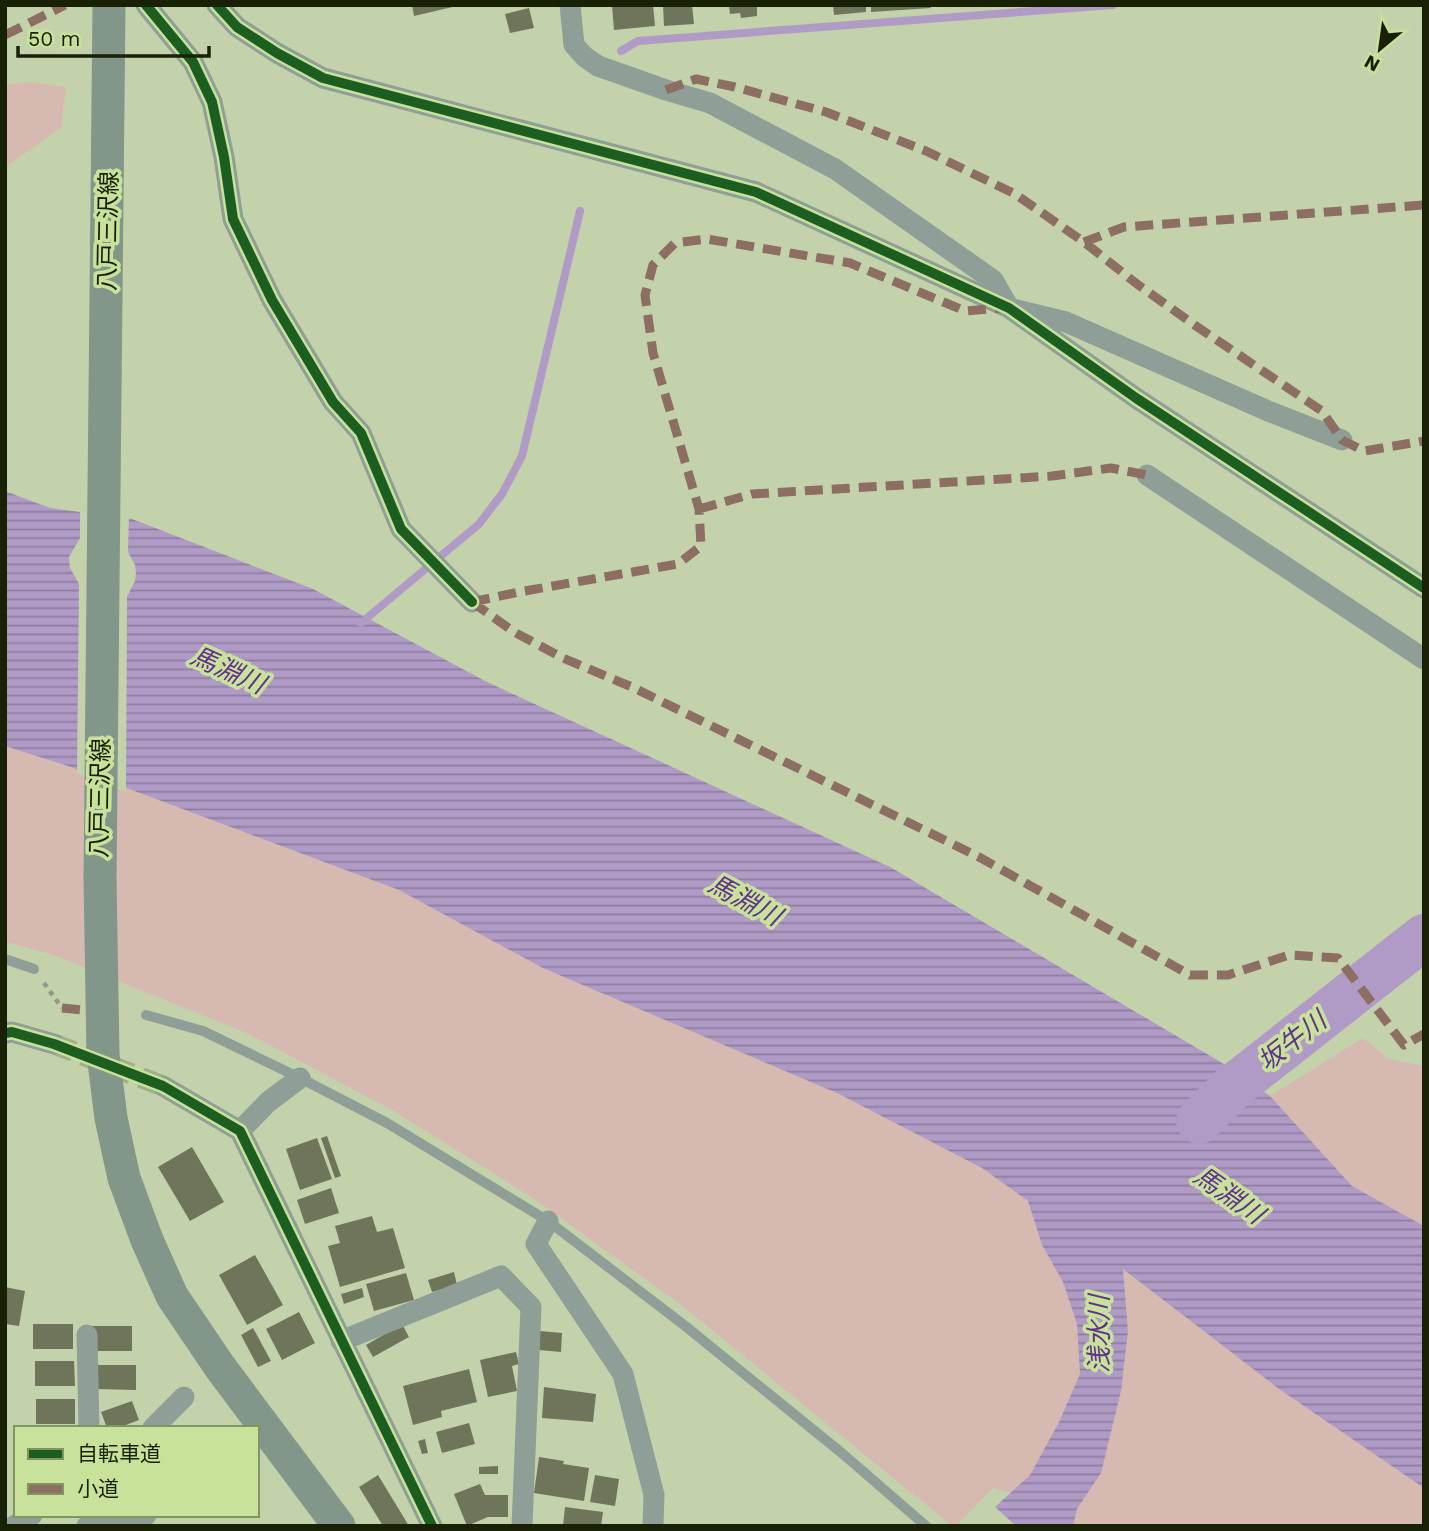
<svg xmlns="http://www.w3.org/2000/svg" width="1429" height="1531" viewBox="0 0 1429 1531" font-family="'Work Sans','Noto Sans JP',sans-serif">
<defs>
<pattern id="water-rules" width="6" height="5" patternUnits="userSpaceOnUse" patternTransform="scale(1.75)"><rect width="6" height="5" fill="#b09bc6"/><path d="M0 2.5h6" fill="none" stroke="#8e7e9f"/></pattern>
</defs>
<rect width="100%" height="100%" fill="#c4d2ac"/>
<path fill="#d6b9b0" d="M 30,82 L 66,87 L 61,128 L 5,167 L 5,85 Z
M 5,746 L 68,766 L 399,890 L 544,968 L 839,1094 L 982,1168 L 1028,1201 L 1042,1245 L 1063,1282 L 1077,1324 L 1080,1374 L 1059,1422 L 1030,1475 L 1011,1493 L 993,1488 L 956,1526 L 952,1526 L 680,1304 L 530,1196 L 392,1110 L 249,1034 L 51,954 L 5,942 Z
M 1363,1038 L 1389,1059 L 1424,1066 L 1424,1226 L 1352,1186 L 1270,1096 Z
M 1123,1269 L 1279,1389 L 1424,1488 L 1424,1526 L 1073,1526 L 1077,1509 L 1101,1473 L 1121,1391 L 1128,1331 Z"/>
<path fill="url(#water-rules)" d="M 5,491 L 50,508 L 132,519 L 313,589 L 487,682 L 890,867 L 1229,1067 L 1270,1096 L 1352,1186 L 1424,1226 L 1424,1488 L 1279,1389 L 1123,1269 L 1128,1331 L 1121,1391 L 1101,1473 L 1077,1509 L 1073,1526 L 1016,1526 L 995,1507 L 1030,1475 L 1059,1422 L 1080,1374 L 1077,1324 L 1063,1282 L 1042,1245 L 1028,1201 L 982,1168 L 839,1094 L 543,968 L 399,890 L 68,766 L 5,746 Z"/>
<path fill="#c4d2ac" d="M 80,509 L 129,515 L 128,552 L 135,565 L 136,573 L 135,581 L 127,597 L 126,792 L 77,773 L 79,584 L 70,568 L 69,557 L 80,538 Z"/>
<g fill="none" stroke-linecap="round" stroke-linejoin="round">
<path stroke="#b09bc6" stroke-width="8" d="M 621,51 L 638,41 L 1113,5
M 361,623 L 479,524 L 502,494 L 522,456 L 580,211"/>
<path stroke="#b09bc6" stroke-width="46" d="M 1199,1121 L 1233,1087 L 1424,937"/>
</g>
<path fill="#6f755a" d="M 412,5 L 457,5 L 457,6 L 414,16 Z
M 612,5 L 653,5 L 655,26 L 614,30 Z
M 663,5 L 692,5 L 694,24 L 664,26 Z
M 729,5 L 757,5 L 757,16 L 741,18 L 740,13 L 730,14 Z
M 833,5 L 866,5 L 866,12 L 834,15 Z
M 871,5 L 930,5 L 931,8 L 871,12 Z
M 529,8 L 534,28 L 510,33 L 505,14 Z
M 327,1136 L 341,1176 L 335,1178 L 321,1138 Z
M 317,1138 L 332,1179 L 300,1190 L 286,1149 Z
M 192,1147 L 224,1202 L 190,1221 L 158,1167 Z
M 331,1188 L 339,1213 L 305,1224 L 297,1200 Z
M 372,1216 L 377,1232 L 393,1228 L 405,1268 L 340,1287 L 328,1246 L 340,1243 L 335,1226 Z
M 255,1255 L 283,1305 L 247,1325 L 219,1275 Z
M 454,1272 L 457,1285 L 432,1292 L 428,1280 Z
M 406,1273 L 414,1300 L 374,1311 L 366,1284 Z
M 5,1287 L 25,1291 L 19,1326 L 5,1324 Z
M 362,1288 L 364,1297 L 344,1304 L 341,1294 Z
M 299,1312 L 315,1343 L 282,1360 L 266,1329 Z
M 33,1324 L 73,1324 L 73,1349 L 33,1349 Z
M 402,1324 L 409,1337 L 373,1357 L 366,1345 Z
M 92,1326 L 132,1326 L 132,1351 L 92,1351 Z
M 253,1328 L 271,1361 L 258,1367 L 241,1335 Z
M 540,1331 L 562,1333 L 561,1352 L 539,1350 Z
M 516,1352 L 519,1364 L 512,1366 L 517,1391 L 488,1397 L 480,1360 Z
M 35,1361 L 74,1361 L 75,1386 L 35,1386 Z
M 96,1365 L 136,1365 L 136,1390 L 96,1389 Z
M 469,1369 L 477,1402 L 441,1411 L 442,1417 L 413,1425 L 403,1386 Z
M 544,1387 L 596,1394 L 593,1422 L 542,1418 Z
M 36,1399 L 75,1399 L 75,1424 L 36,1424 Z
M 132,1401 L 139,1420 L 118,1428 L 107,1428 L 101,1412 Z
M 469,1423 L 475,1444 L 442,1453 L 436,1432 Z
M 425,1439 L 428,1453 L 422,1454 L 418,1441 Z
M 539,1457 L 564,1461 L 563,1464 L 589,1468 L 584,1501 L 534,1493 Z
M 498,1466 L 498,1474 L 479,1474 L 479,1467 Z
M 378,1475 L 409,1526 L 383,1526 L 359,1487 Z
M 595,1475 L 619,1479 L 615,1506 L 590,1502 Z
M 480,1484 L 485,1495 L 508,1495 L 508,1517 L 488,1517 L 467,1526 L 454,1494 Z
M 565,1507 L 603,1512 L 601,1526 L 563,1526 Z"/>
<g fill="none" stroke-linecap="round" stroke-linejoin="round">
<path stroke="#a2af8b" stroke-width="21" stroke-dasharray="21 10" stroke-linecap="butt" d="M 54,1044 L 163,1086"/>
<path stroke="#8e9a8d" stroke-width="4.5" stroke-dasharray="5 5" stroke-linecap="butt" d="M 44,983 L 62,1008"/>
<path stroke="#8f9f98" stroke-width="10" d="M 5,959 L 34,969
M 146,1015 L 203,1031 L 300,1078 L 387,1123 L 548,1221 L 684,1325 L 843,1454 L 926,1526"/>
<path stroke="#8f9f98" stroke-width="21" d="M 146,5 L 193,62 L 212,102 L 224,157 L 233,219 L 272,300 L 333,402 L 361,433 L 401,529 L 472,602
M 217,5 L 237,27 L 277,53 L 323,78 L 756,192 L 1009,308 L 1136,398 L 1424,588
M 570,5 L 574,45 L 585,57 L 598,66 L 666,90 L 710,103 L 835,169 L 993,280 L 1009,308 L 1066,322 L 1268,411 L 1342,440
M 1147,475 L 1424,659
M 5,1033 L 12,1032 L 54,1044
M 163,1086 L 240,1131 L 432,1526
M 240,1131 L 268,1102 L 300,1078
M 548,1221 L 536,1244 L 623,1374 L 654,1495 L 653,1526
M 87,1335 L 89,1428
M 341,1341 L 501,1276 L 531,1307 L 522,1526
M 153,1428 L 184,1397
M 14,1526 L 32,1515
M 87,1526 L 146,1515"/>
<path stroke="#83968a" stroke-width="33" d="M 109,5 L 100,878 L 103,1054 L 111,1118 L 124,1178 L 147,1240 L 172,1296 L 220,1367 L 339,1526"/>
<path stroke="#8d6e63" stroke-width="9" stroke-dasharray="18 9" stroke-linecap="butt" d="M 5,35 L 65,5
M 666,90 L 696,79 L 735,87 L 826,112 L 926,151 L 1015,194 L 1084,242 L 1137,284 L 1196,326 L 1322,411 L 1342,440 L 1364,451 L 1424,441
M 1084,242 L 1124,227 L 1424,205
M 699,509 L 752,494 L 1052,476 L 1111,468 L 1147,475
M 472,602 L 514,632 L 563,658 L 632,687 L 979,857 L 1190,975 L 1228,975 L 1289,955 L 1338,958 L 1404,1045 L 1424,1034
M 472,602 L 519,592 L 678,564 L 701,546 L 699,509 L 653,353 L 645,295 L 653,265 L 675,243 L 707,239 L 850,263 L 965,311 L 1002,308
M 62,1008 L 82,1010"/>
<defs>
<path id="cycleway" d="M 146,5 L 193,62 L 212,102 L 224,157 L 233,219 L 272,300 L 333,402 L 361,433 L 401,529 L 472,602
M 217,5 L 237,27 L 277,53 L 323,78 L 756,192 L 1009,308 L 1136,398 L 1424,588
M 5,1033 L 12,1032 L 54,1044 L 163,1086 L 240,1131 L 432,1526"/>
</defs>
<use href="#cycleway" stroke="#c8e29c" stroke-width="15"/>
<use href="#cycleway" stroke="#1b5e20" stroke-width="10"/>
</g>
<g text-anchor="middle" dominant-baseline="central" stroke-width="7" stroke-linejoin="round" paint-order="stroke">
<g font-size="24" fill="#182105" stroke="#c8e29c">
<text transform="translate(108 231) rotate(-89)">八戸三沢線</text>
<text transform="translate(100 798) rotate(-89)">八戸三沢線</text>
</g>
<g font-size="26" font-style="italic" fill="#60318c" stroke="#c8e29c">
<text transform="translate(228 670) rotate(24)">馬淵川</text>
<text transform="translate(745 900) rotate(28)">馬淵川</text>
<text transform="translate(1292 1041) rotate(-38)">坂牛川</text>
<text transform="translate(1229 1195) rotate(35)">馬淵川</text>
<text transform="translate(1099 1334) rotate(-90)">浅水川</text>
</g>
</g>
<rect width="1429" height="1531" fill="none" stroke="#182105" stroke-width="14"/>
<rect x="14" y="1426" width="245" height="91" fill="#c8e29c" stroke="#829560" stroke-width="2"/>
<rect x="28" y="1449" width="35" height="10" fill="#1b5e20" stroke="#829560" stroke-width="2"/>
<text x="77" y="1461" font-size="21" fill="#182105">自転車道</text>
<rect x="28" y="1484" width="35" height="10" fill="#8d6e63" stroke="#829560" stroke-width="2"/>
<text x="77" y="1496" font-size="21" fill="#182105">小道</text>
<g transform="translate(1380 49) rotate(209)" stroke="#c8e29c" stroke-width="5" paint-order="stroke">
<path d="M0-5L12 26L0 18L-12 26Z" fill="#182105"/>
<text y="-10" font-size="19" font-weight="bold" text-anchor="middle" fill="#182105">N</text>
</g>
<path d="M18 46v10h191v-10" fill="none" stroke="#182105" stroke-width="3.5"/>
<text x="28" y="46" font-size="21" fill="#182105" stroke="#c8e29c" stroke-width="5" paint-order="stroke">50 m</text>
</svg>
